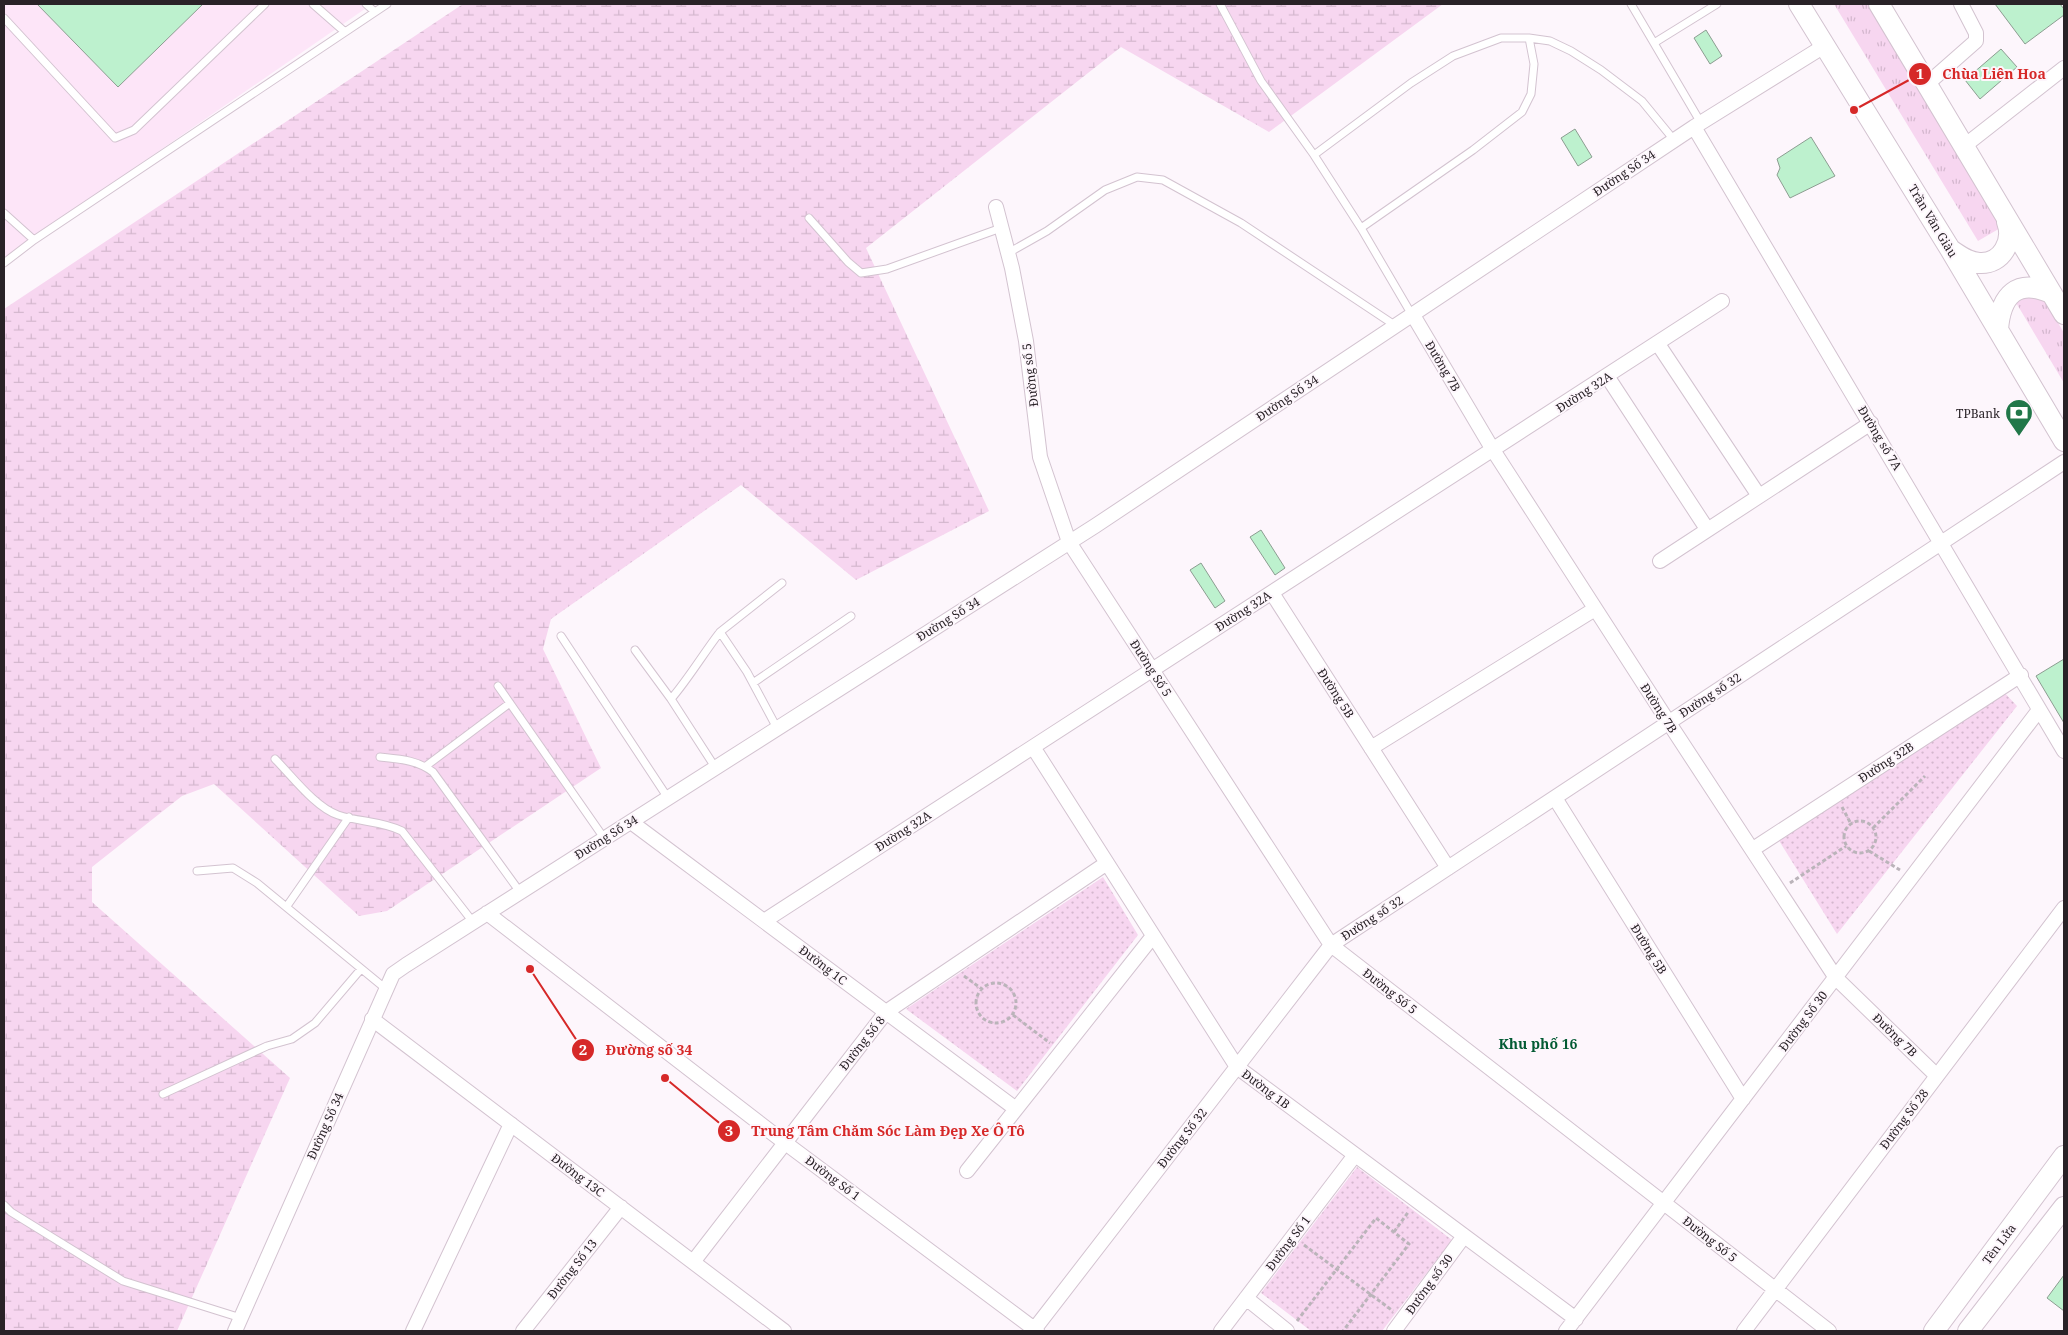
<svg xmlns="http://www.w3.org/2000/svg" width="2068" height="1335" viewBox="0 0 2068 1335" font-family="'Noto Serif',serif">
<defs>
<pattern id="grass-tufts" width="24" height="20" patternUnits="userSpaceOnUse" patternTransform="scale(1.25)"><rect width="24" height="20" fill="#f7d6f0"/><path d="M3 7l-1-3M5 7V3M7 7l1-3M15 17l-1-3M17 17v-4M19 17l1-3" fill="none" stroke="#d4b7ce"/></pattern>
<pattern id="wetland-marsh" width="20" height="14" patternUnits="userSpaceOnUse" patternTransform="scale(1.25)"><rect width="20" height="14" fill="#f7d6f0"/><path d="M1 5h8M5 5V1M11 12h8M15 12V8" fill="none" stroke="#d4b7ce"/></pattern>
<pattern id="park-dots" width="8" height="8" patternUnits="userSpaceOnUse" patternTransform="scale(1.25)"><rect width="8" height="8" fill="#f7d6f0"/><path d="M2 2h.1M6 6h.1" fill="none" stroke="#d4b7ce" stroke-width="1.8" stroke-linecap="round"/></pattern>
</defs>
<rect width="100%" height="100%" fill="#fdf6fc"/>
<path fill="#fde5f8" d="M 4,4 L 372,4 L 4,258 Z"/>
<path fill="url(#grass-tufts)" d="M 1834,4 L 1869,4 L 2002,227 L 1978,241 Z
M 2034,282 L 2064,333 L 2064,383 L 2012,296 Z"/>
<path fill="url(#wetland-marsh)" d="M 463,4 L 1443,4 L 1269,132 L 1121,47 L 866,248 L 989,511 L 856,580 L 741,485 L 551,619 L 543,649 L 601,768 L 387,911 L 359,916 L 214,784 L 182,796 L 92,867 L 92,902 L 290,1078 L 177,1331 L 4,1331 L 4,309 Z"/>
<path fill="url(#park-dots)" d="M 2000,688 L 2017,706 L 1837,934 L 1778,839 Z
M 1103,877 L 1138,935 L 1017,1091 L 906,1009 Z
M 1357,1167 L 1452,1240 L 1382,1331 L 1311,1331 L 1261,1293 Z"/>
<path fill="#bdf1ce" stroke="#8c9d91" d="M 37,4 L 203,4 L 118,87 Z
M 1995,4 L 2060,4 L 2064,9 L 2064,15 L 2025,44 Z
M 1706,30 L 1722,56 L 1710,64 L 1694,38 Z
M 2001,49 L 2017,67 L 1980,99 L 1965,80 Z
M 1575,129 L 1592,157 L 1578,166 L 1561,138 Z
M 1811,137 L 1835,176 L 1790,198 L 1777,175 L 1780,168 L 1777,159 Z
M 1261,530 L 1285,568 L 1275,575 L 1250,537 Z
M 1201,563 L 1225,601 L 1215,608 L 1190,570 Z
M 2064,659 L 2064,723 L 2036,676 Z
M 2064,1275 L 2064,1311 L 2047,1298 Z"/>
<g fill="none" stroke-linecap="round" stroke-linejoin="round">
<defs>
<path id="service" d="M 313,4 L 345,32
M 366,4 L 375,12
M 1220,4 L 1261,81 L 1314,155 L 1361,228 L 1412,315
M 1631,4 L 1701,123
M 4,18 L 115,138 L 134,130 L 265,4
M 1654,43 L 1717,4
M 1314,155 L 1411,83 L 1453,56 L 1501,38 L 1529,38 L 1550,41 L 1571,51 L 1601,70 L 1642,101 L 1674,140
M 4,213 L 34,240
M 809,218 L 848,262 L 861,273 L 887,269 L 1001,228
M 1361,228 L 1473,150 L 1522,112 L 1531,94 L 1534,64 L 1529,38
M 1008,253 L 1047,231 L 1105,190 L 1137,177 L 1163,180 L 1241,223 L 1396,326
M 4,263 L 34,240 L 387,4
M 561,636 L 668,798
M 635,650 L 671,699 L 715,767
M 753,683 L 851,616
M 498,686 L 604,838
M 671,699 C 689,678 703,654 720,632
M 777,728 L 747,672 L 720,632 L 782,583
M 380,757 C 399,759 418,760 433,772 L 520,892
M 275,759 C 292,776 316,808 338,815 C 359,822 382,821 402,831 L 473,922
M 426,766 L 510,703
M 197,871 L 233,868 L 257,883 L 386,989
M 287,906 L 349,817
M 163,1094 L 267,1046 L 292,1039 L 315,1023 L 361,969
M 4,1205 L 11,1212 L 123,1281 L 241,1318"/>
<path id="minor" d="M 1926,85 L 1976,41 L 1976,33 L 1961,4
M 1694,127 L 2064,751
M 1963,147 L 2064,68
M 996,207 L 1012,268 L 1026,341 L 1040,457 L 1069,542 L 1331,945 L 1829,1331
M 1413,315 L 1493,450 L 1669,723 L 1836,978 L 1937,1076
M 1658,344 L 1759,496
M 1607,376 L 1707,529
M 1660,561 L 1871,423
M 1272,593 L 1448,868
M 1033,747 L 1237,1067 L 1576,1319
M 1371,748 L 1595,609
M 1555,798 L 1743,1099
M 631,822 L 1016,1109
M 1753,849 L 2021,675
M 487,913 L 784,1142 L 1037,1331
M 764,921 L 1722,301
M 372,1019 L 784,1331
M 967,1171 L 1153,936
M 693,1262 L 886,1012 L 1107,863
M 1246,1298 L 1287,1331
M 235,1331 L 393,974 L 406,965 L 1095,526 L 1694,127 L 1826,45
M 413,1331 L 511,1124
M 523,1331 L 621,1207
M 1033,1331 L 1331,945 L 2064,462
M 1221,1331 L 1355,1155
M 1394,1331 L 1464,1236
M 1566,1331 L 2039,710
M 1744,1331 L 2064,908"/>
<path id="secondary" d="M 1799,4 L 1950,249 L 2064,441
M 1879,4 L 2064,314
M 1951,250 C 1960,256 1969,263 1980,263 C 2002,264 2014,241 2007,222
M 1998,329 C 2001,295 2017,278 2051,293
M 1934,1331 L 2064,1156
M 1968,1331 L 2064,1207"/>
</defs>
<use href="#service" stroke="#d3c3d0" stroke-width="9"/>
<use href="#minor" stroke="#d3c3d0" stroke-width="16"/>
<use href="#secondary" stroke="#d3c3d0" stroke-width="22"/>
<path stroke="#bbb4ba" stroke-width="3" stroke-dasharray="4 2.5" stroke-linecap="butt" d="M 1842,807 L 1851,824
M1844 837a16 16 0 1 1 32 0a16 16 0 1 1-32 0Z
M 1873,828 L 1925,776
M 1869,851 L 1900,870
M 1790,883 L 1846,846
M 964,976 L 982,989
M976 1003a20 20 0 1 1 40 0a20 20 0 1 1-40 0Z
M 1013,1015 L 1050,1043
M 1394,1232 L 1409,1211
M 1304,1245 L 1393,1311
M 1297,1321 L 1376,1218 L 1409,1244 L 1343,1331"/>
<use href="#service" stroke="#fff" stroke-width="7"/>
<use href="#minor" stroke="#fff" stroke-width="14"/>
<use href="#secondary" stroke="#fff" stroke-width="20"/>
</g>
<defs>
<symbol id="bank-pin" viewBox="-11 -11 22 30"><path d="M0 17L-7.5 6A9.5 9.5 0 1 1 7.5 6Z" fill="#217749" stroke="#fdf6fc"/><path d="M-6-4H6V4H-6ZM0-2.3a2.3 2.3 0 1 0 0 4.6a2.3 2.3 0 1 0 0-4.6Z" fill="#fff"/></symbol>
</defs>
<g fill-rule="evenodd">
<use href="#bank-pin" x="2003" y="397" width="32" height="43"/>
</g>
<g text-anchor="middle" dominant-baseline="central" stroke-width="4" stroke-linejoin="round" paint-order="stroke">
<g font-size="12" fill="#292227" stroke="#fdf6fc">
<text transform="translate(1624 173) rotate(-34)">Đường Số 34</text>
<text transform="translate(1933 221) rotate(59)">Trần Văn Giàu</text>
<text transform="translate(1443 366) rotate(59)">Đường 7B</text>
<text transform="translate(1030 375) rotate(-97)">Đường số 5</text>
<text transform="translate(1584 392) rotate(-33)">Đường 32A</text>
<text transform="translate(1287 398) rotate(-34)">Đường Số 34</text>
<text transform="translate(1880 438) rotate(59)">Đường số 7A</text>
<text transform="translate(1243 611) rotate(-33)">Đường 32A</text>
<text transform="translate(948 619) rotate(-32)">Đường Số 34</text>
<text transform="translate(1151 668) rotate(57)">Đường Số 5</text>
<text transform="translate(1336 693) rotate(57)">Đường 5B</text>
<text transform="translate(1710 695) rotate(-33)">Đường số 32</text>
<text transform="translate(1659 708) rotate(57)">Đường 7B</text>
<text transform="translate(1886 762) rotate(-33)">Đường 32B</text>
<text transform="translate(903 831) rotate(-33)">Đường 32A</text>
<text transform="translate(606 837) rotate(-32)">Đường Số 34</text>
<text transform="translate(1372 918) rotate(-33)">Đường số 32</text>
<text transform="translate(1649 949) rotate(58)">Đường 5B</text>
<text transform="translate(823 965) rotate(37)">Đường 1C</text>
<text transform="translate(1390 991) rotate(38)">Đường Số 5</text>
<text transform="translate(1803 1021) rotate(-53)">Đường Số 30</text>
<text transform="translate(1895 1035) rotate(44)">Đường 7B</text>
<text transform="translate(862 1043) rotate(-52)">Đường Số 8</text>
<text transform="translate(1266 1089) rotate(37)">Đường 1B</text>
<text transform="translate(1904 1119) rotate(-53)">Đường Số 28</text>
<text transform="translate(325 1126) rotate(-66)">Đường Số 34</text>
<text transform="translate(1182 1138) rotate(-52)">Đường Số 32</text>
<text transform="translate(578 1175) rotate(37)">Đường 13C</text>
<text transform="translate(833 1178) rotate(37)">Đường Số 1</text>
<text transform="translate(1710 1239) rotate(38)">Đường Số 5</text>
<text transform="translate(1288 1243) rotate(-53)">Đường Số 1</text>
<text transform="translate(1999 1244) rotate(-53)">Tên Lửa</text>
<text transform="translate(572 1269) rotate(-52)">Đường Số 13</text>
<text transform="translate(1429 1284) rotate(-54)">Đường số 30</text>
</g>
<g font-size="12" fill="#292227" stroke="#fdf6fc" text-anchor="end">
<text x="2000" y="413">TPBank</text>
</g>
<g font-size="14" font-weight="bold" fill="#025a33" stroke="#fdf6fc">
<text x="1538" y="1043">Khu phố 16</text>
</g>
</g>
<path fill="none" stroke="#d62828" stroke-width="2" d="M1854 110L1920 74M530 969L583 1050M665 1078L729 1131"/>
<g fill="#d62828" stroke="#fdf6fc" stroke-width="2">
<circle cx="1854" cy="110" r="5"/>
<circle cx="530" cy="969" r="5"/>
<circle cx="665" cy="1078" r="5"/>
<circle cx="1920" cy="74" r="12"/>
<circle cx="583" cy="1050" r="12"/>
<circle cx="729" cy="1131" r="12"/>
</g>
<g font-size="15" text-anchor="middle" font-weight="bold" fill="#fff">
<text x="1920" y="79">1</text>
<text x="583" y="1055">2</text>
<text x="729" y="1136">3</text>
</g>
<g font-size="14" text-anchor="middle" font-weight="bold" fill="#d62828" stroke="#fdf6fc" stroke-width="4" stroke-linejoin="round" paint-order="stroke">
<text x="1994" y="79">Chùa Liên Hoa</text>
<text x="649" y="1055">Đường số 34</text>
<text x="888" y="1136">Trung Tâm Chăm Sóc Làm Đẹp Xe Ô Tô</text>
</g>
<rect width="2068" height="1335" fill="none" stroke="#292227" stroke-width="10"/>
</svg>
